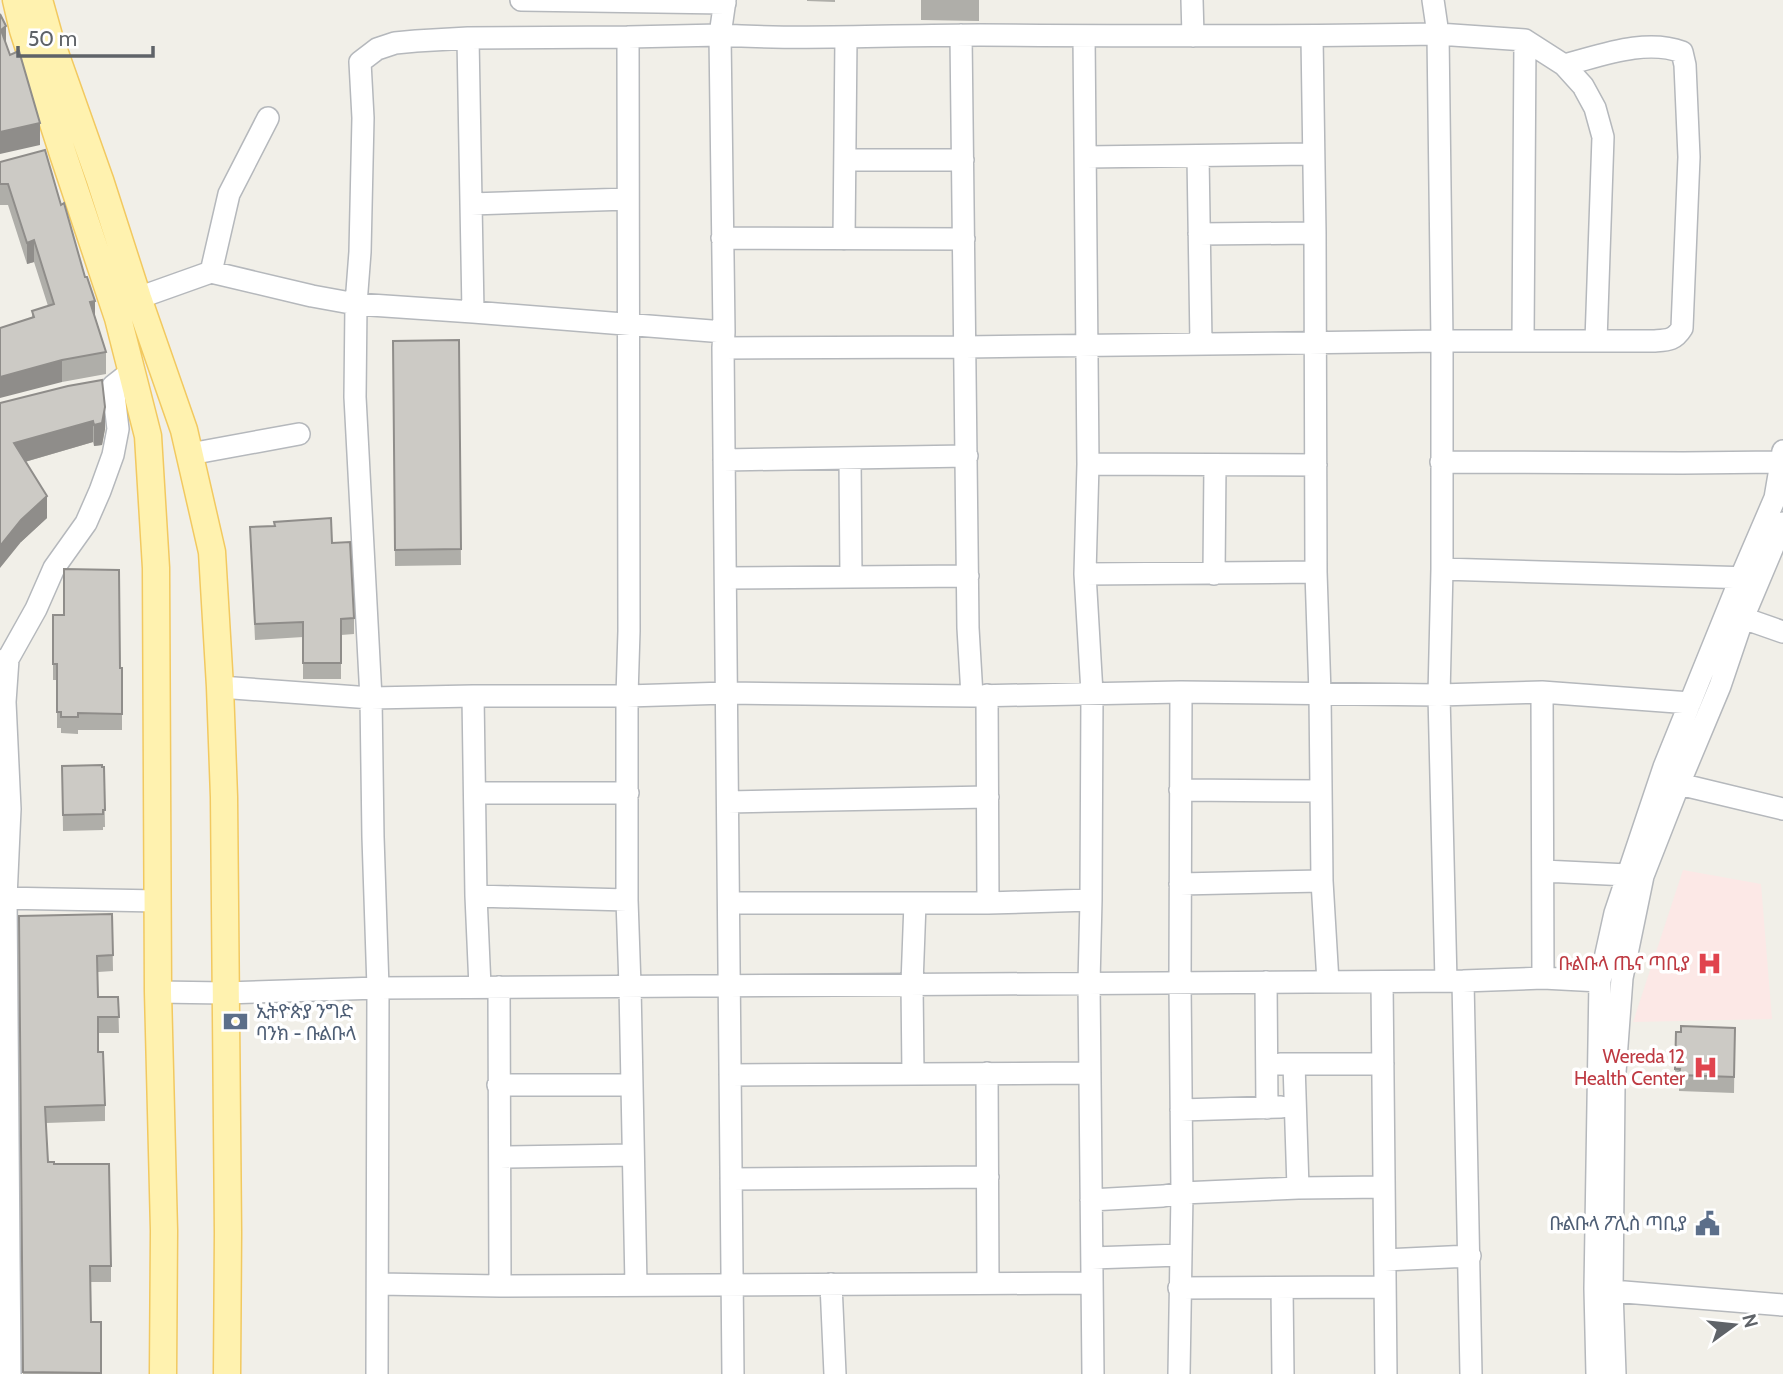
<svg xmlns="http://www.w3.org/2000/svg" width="1783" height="1374" viewBox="0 0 1783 1374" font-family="Cabin,'Noto Sans Ethiopic',sans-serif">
<rect width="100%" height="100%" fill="#f1efe8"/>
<path fill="#fce8e6" d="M 1683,870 L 1761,884 L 1772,1019 L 1633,1022 Z"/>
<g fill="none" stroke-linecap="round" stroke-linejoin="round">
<defs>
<path id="minor" d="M 521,0 L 725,3
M 725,0 L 720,35 C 807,40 893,35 980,35 C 1133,36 1285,37 1438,34 L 1442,341 L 1442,569 L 1439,695 L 1446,981
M 1192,0 L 1193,36
M 1433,0 L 1438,34 L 1525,40 L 1564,65 L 1583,86 L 1595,108 L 1603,137 L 1596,341
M 961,35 L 968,628 L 972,696
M 1084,36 L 1088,464 L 1085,574 L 1092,693 L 1091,900 L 1089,983 L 1093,1374
M 1312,37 L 1315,233 L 1316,572 L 1320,694 L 1322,881 L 1328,982
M 468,38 L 473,312
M 1198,156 L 1201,343
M 1086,157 L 1313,154
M 845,160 L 963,160
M 471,204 L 628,199
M 1199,234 L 1315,233
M 722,238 L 964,239
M 844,239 L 846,38
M 211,272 L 229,194 L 268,118
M 138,298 L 211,272 L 312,296 L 356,304 L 473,312 L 724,332 L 723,348 L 965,347 L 1442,341 L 1653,341 C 1667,340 1674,341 1682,328 L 1689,157 L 1685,65 L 1682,52 C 1645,38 1600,56 1564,65
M 1523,341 L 1525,40
M 723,348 L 733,1374
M 190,454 L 299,434
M 850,458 L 851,577
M 724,460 L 967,456
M 1441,462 L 1683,463 L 1781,462
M 1088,464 L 1316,465
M 1442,569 L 1751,578
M 1085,574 L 1316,572
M 1214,574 L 1215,465
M 726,578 L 968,576
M 1743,618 L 1783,632
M 8,659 L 5,702 L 10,809 L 6,898 L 10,1374
M 0,661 L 8,659 L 36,609 L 54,568 L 86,523 L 100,491 L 113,455 L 118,429 L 113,386 L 132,371
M 220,687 L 371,698 L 473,696 L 627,696 L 727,693 L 972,696 L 1181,692 L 1439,695 L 1542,692 L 1690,703
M 1542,692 L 1543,978
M 987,695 L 988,903
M 473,696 L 476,896 L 480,987
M 1679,784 L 1783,809
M 1180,790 L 1321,791
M 475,793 L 628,793
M 728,802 L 988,797
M 1543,871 L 1628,875
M 1180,884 L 1322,881
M 476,896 L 627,900
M 0,898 L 158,901
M 729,903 L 988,903 L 1091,900
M 1463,981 L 1471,1374
M 1266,982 L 1267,1108
M 1382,982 L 1386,1374
M 499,987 L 500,1286
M 158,992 L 225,993 L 378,988 L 1463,981 L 1543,978 L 1600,981
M 1280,1064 L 1383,1064
M 1294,1064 L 1298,1188
M 987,1073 L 988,1283
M 913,1074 L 912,984 L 915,903
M 730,1075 L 1090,1073
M 498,1085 L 631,1085
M 1181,1110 L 1281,1107
M 500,1157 L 633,1155
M 731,1179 L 988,1177
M 1091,1200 L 1163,1196 L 1182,1193 L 1298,1188 L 1384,1187
M 1092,1258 L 1180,1255
M 1385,1260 L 1470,1256
M 378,1284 L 500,1286 L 1092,1283
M 831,1284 L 835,1374
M 636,1285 L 630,986 L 627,900 L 627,696 L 629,631 L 628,37 L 720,35 L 724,332
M 1179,1288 L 1385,1287
M 1282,1288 L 1283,1374
M 1612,1291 L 1783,1305
M 377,1374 L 378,988 L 373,837 L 371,698 L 355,397 L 356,304 L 360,252 L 363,118 L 360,62 L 377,49 L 395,43 L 416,41 L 468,38 L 628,37
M 1179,1374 L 1182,1193 L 1180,983 L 1181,692
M 1597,1374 L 1595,1289 L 1600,981 L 1615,913 L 1664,767 L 1741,577 L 1775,498 L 1783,451
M 1615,1374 L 1612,1291 L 1614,1086 L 1622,978 L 1643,876 L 1679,784 L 1720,686 L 1743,618 L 1783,523"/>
<path id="major" d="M 16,0 L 23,30 L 63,154 L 118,318 L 148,436 L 156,568 L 158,992 L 164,1231 L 163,1374
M 39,0 L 49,36 L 100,180 L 138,298 L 184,430 L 212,552 L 220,687 L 224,797 L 228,1233 L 227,1374"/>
</defs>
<use href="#minor" stroke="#b5b8bc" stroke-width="24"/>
<use href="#major" stroke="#f2c960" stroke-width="29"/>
<use href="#minor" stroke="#fff" stroke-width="21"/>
<use href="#major" stroke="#fff2af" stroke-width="26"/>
</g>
<path fill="#afaea9" d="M 807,0 L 835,0 L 835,2 L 807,1 Z
M 921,0 L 979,0 L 979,21 L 921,20 Z
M 0,162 L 61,205 L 106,352 L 106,374 L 62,382 L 32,318 L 32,311 L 48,306 L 34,262 L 27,264 L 8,205 L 0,205 Z
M 459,340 L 461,565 L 395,566 L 393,341 Z
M 68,386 L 105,429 L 102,445 L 94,446 L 93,442 L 25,462 L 47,518 L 21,542 L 3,403 Z
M 250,527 L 332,543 L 354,618 L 354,634 L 341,635 L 341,679 L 303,679 L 303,637 L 255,640 Z
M 53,615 L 120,668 L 122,668 L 122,730 L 78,730 L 78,734 L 61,733 L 61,728 L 57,728 L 57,680 L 53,680 Z
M 62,766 L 104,767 L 105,827 L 103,827 L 103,830 L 63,831 Z
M 112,914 L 113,971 L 98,972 L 98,997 L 118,997 L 119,1033 L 98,1033 L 98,1052 L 105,1105 L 105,1121 L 46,1123 L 48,1162 L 54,1164 L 111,1266 L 111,1282 L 91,1282 L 91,1322 L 101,1322 L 101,1374 L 23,1374 L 19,916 Z
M 1735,1028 L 1734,1093 L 1679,1091 L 1679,1085 L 1675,1085 L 1675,1069 Z"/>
<path fill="#8f8d8a" d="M 6,26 L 6,48 L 1,30 Z
M 40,123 L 40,145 L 0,154 L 0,132 Z
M 34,240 L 34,262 L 27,264 L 27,243 Z
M 95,301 L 95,322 L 90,302 Z
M 62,360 L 62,382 L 0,398 L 0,377 Z
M 105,407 L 105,429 L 102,445 L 94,446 L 94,425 Z
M 93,421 L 93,442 L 14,465 L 14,443 Z
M 47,496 L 47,518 L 21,542 L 0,568 L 0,546 L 21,520 Z"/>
<path fill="#cccac5" stroke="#8f8d8a" stroke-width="2" d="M 0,14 L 6,26 L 1,30 L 10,55 L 19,51 L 40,123 L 0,132 Z
M 45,150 L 61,205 L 64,203 L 85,277 L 87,277 L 95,301 L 90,302 L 106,352 L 62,360 L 0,377 L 0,328 L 34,317 L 32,311 L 54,304 L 34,240 L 27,243 L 8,184 L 0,184 L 0,162 Z
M 459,340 L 461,549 L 395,550 L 393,341 Z
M 102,380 L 105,407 L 102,423 L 94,425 L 93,421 L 14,443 L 47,496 L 21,520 L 0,546 L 0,403 L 68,386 Z
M 331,518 L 332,543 L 350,542 L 354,618 L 341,619 L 341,663 L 303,663 L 303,622 L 255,624 L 250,527 L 275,526 L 274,522 Z
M 64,569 L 119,570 L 120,668 L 122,668 L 122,714 L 78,713 L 78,717 L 61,717 L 61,712 L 57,712 L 57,664 L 53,664 L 53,615 L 64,615 Z
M 102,765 L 102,767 L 104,767 L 105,810 L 103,810 L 103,814 L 63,815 L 62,766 Z
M 112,914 L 113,955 L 97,956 L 98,997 L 118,997 L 119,1017 L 98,1017 L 98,1052 L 103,1052 L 105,1105 L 45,1107 L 48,1162 L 54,1162 L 54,1164 L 109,1164 L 111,1266 L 90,1266 L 91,1322 L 101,1322 L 101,1373 L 23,1372 L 19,916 Z
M 1681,1026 L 1735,1028 L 1734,1077 L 1679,1075 L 1680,1069 L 1675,1069 L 1676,1032 L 1681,1032 Z"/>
<defs>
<symbol id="hospital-bare" viewBox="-9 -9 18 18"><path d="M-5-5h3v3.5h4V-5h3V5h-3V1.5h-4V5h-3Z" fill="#e0444e" stroke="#fff" stroke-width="2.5" paint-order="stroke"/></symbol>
<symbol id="bank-bare" viewBox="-9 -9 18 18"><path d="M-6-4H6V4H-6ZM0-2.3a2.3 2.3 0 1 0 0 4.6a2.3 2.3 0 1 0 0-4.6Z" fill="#5c6f8a" stroke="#fff" stroke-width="2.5" paint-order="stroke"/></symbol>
<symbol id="civic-bare" viewBox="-9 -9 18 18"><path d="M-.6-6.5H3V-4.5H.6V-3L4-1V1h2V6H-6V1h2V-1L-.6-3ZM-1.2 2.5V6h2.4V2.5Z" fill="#5c6f8a" stroke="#fff" stroke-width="2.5" paint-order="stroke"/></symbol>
</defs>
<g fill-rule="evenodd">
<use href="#hospital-bare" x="1692" y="946" width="35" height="35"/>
<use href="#bank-bare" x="218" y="1004" width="35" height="35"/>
<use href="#hospital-bare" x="1688" y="1050" width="35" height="35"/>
<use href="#civic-bare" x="1690" y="1206" width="35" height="35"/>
</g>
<g text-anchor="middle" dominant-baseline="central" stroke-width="7" stroke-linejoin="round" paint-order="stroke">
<g font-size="19" fill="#be3a42" stroke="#fff" text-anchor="end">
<text x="1690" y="963">ቡልቡላ ጤና ጣቢያ</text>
<text x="1685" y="1056">Wereda 12<tspan x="1685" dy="22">Health Center</tspan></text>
</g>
<g font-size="19" fill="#4e5e75" stroke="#fff" text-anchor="start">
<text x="256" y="1011">ኢትዮጵያ ንግድ<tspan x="256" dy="22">ባንክ - ቡልቡላ</tspan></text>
<text x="1687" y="1223" text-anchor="end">ቡልቡላ ፖሊስ ጣቢያ</text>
</g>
</g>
<g transform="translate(1734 1325) rotate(75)" stroke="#ffffff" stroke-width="5" paint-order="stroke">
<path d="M0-5L12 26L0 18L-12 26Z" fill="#5f6368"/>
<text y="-10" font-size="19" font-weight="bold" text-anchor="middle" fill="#5f6368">N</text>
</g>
<path d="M18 46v10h135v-10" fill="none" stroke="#5f6368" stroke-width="3.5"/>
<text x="28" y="46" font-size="21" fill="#5f6368" stroke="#ffffff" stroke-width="5" paint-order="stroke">50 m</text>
</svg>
